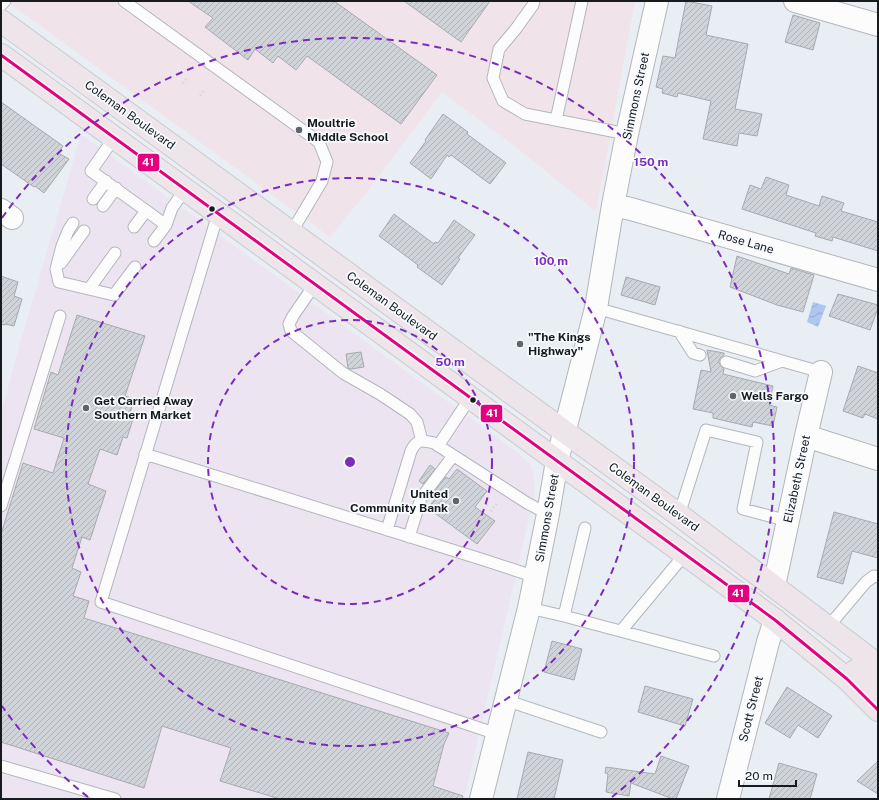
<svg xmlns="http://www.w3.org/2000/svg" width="879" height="800" viewBox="0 0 879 800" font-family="'Public Sans',sans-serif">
<defs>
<pattern id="water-waves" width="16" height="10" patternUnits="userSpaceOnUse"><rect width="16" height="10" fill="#aec6f0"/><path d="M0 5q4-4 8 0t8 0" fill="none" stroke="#95aacd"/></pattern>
<pattern id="building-hatch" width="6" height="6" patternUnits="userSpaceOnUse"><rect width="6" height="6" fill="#d0d3d7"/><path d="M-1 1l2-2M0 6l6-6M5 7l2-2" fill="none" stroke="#b2b5b8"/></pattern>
</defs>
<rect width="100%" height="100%" fill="#e9eef4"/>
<path fill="#ece5f1" d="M 81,134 L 517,452 L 529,463 L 533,472 L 535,493 L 464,799 L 1,799 L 1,413 L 19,347 Z"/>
<path fill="#f0e4ea" d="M 6,1 L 635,1 L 596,212 L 521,151 L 442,92 L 367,192 L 330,237 Z"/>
<path fill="url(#water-waves)" d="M 813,302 L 826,306 L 818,327 L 807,322 Z"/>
<path fill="url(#building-hatch)" stroke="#a6aaaf" d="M 188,1 L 334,1 L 437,75 L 401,124 L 307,56 L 296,70 L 278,56 L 273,63 L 255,49 L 248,60 L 205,27 L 213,18 Z
M 404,1 L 490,1 L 461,42 Z
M 686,1 L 712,6 L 706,35 L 748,44 L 735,109 L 762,114 L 757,136 L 739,133 L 737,146 L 703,139 L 711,101 L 678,93 L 677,97 L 662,93 L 663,89 L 656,87 L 663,56 L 675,58 Z
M 793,15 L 820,23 L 813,50 L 785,42 Z
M 1,102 L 63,146 L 58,153 L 69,159 L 44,193 L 35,186 L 34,187 L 1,164 Z
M 443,114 L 468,132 L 467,134 L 506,163 L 490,184 L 451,155 L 449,157 L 447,155 L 431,179 L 410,163 L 426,141 L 425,140 Z
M 766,177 L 789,185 L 786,195 L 819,206 L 822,196 L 844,203 L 841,211 L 878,222 L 878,251 L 833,237 L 832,241 L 815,236 L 816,233 L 742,209 L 750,185 L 761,189 Z
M 394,214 L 434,244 L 435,242 L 438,243 L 454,220 L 475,235 L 458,258 L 460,259 L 442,285 L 417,267 L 418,265 L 379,236 Z
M 737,256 L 789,274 L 791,268 L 814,275 L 803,312 L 777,305 L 730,287 Z
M 1,276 L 18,282 L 14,296 L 22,299 L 14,326 L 5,324 L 5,325 L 1,324 Z
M 626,277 L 660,287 L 655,305 L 621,295 Z
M 838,294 L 878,305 L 878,308 L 870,330 L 829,316 Z
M 77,315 L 145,336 L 125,396 L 134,399 L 129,417 L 133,419 L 127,438 L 123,437 L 117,455 L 100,449 L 88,484 L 106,491 L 90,540 L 82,537 L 72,568 L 81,572 L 73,596 L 89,601 L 84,618 L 449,733 L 444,744 L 433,786 L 463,796 L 462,799 L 280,799 L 220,781 L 231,748 L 162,726 L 144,788 L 1,742 L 1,534 L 23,463 L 53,473 L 64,438 L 34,429 L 51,372 L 58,375 Z
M 707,350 L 724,353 L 724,355 L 721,357 L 719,360 L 719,363 L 721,366 L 724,369 L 723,374 L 773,386 L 769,405 L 777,407 L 773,426 L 753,422 L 752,427 L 713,418 L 713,413 L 693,409 L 701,370 L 711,372 Z
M 361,352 L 364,367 L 351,369 L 348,368 L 346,354 Z
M 858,366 L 878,373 L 878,419 L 865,414 L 863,418 L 843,411 Z
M 430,465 L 435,469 L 423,484 L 419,481 Z
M 457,469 L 487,491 L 475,507 L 495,521 L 477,544 L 428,508 L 438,495 L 434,492 L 446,477 L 449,479 Z
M 834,512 L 878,524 L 878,558 L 852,551 L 843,584 L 817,577 Z
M 552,641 L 582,649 L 574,680 L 544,672 Z
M 645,686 L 693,699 L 685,726 L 638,712 Z
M 787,687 L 832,716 L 818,738 L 798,725 L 790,738 L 765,723 Z
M 528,752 L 563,760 L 554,799 L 517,799 Z
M 661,756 L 689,766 L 676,799 L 673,799 L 631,783 L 629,796 L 606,792 L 608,774 L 605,773 L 606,767 L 655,774 Z
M 878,761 L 878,794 L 857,781 Z
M 779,763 L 817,774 L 810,799 L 769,799 Z"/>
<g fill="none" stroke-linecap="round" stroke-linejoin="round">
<defs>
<path id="service" d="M 124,1 L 319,142 L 327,162 L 322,181 L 291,233
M 534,1 L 533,5 L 515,30 L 499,49 L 493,78 L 503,101 L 525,114 L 627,134
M 1,5 L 5,1
M 556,120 L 582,1
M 114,138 L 91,171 L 166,225 L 172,208 L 185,190
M 93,199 L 106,181
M 103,206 L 116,188
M 218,214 L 101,602 L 497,734
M 73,223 L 68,231 L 62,246 L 56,269 L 59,282 L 114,295 L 135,267
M 134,227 L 146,211
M 154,241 L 166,225
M 61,263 L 84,231
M 315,284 L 293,316 L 289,324 L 291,331 L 343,373 L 380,394 L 410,414 L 417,422 L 422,441
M 89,289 L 115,253
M 596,308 L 821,372
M 679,331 L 693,353 L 700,355
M 726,362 L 755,371 L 782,361
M 438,446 L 470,398
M 145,454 L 484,560 L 536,577
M 1,506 L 60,316
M 679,515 L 706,430 L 757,442 L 743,509 L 788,521
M 387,530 L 411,451 C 417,439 421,440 434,443 L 527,503 L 548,514
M 409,537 L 421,498 L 453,456
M 529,608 L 564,616 L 714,656
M 564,616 L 585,528
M 828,627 L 866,582 L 874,576 L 878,577
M 621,631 L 685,554
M 505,700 L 601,732
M 1,766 L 115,799"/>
<path id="minor" d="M 795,1 L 878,25
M 613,205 L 631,209 L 878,280
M 1,210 L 12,218
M 806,436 L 878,459
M 774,586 L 806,436 L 821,372
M 481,799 L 529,608 L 548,514 L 557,461 L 596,308 L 613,205 L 627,134 L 657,1
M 728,799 L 768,642 L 775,620"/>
<path id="primary" d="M 1,21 L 679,515 L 878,665
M 1,55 L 775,620 L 847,679 L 878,710
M 847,679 C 850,676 854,671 857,670 C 863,669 874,683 878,687"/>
</defs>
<use href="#service" stroke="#b3b6bb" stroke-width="13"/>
<use href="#minor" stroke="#b3b6bb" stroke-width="24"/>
<use href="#primary" stroke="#c9cbce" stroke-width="24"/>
<path stroke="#cfd0d2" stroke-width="2.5" stroke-dasharray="1 3" stroke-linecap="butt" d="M 183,83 L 187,78
M 200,95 L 205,90
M 491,511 L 498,502"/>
<use href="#service" stroke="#fcfcfd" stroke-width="11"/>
<use href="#minor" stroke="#fcfcfd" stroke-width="22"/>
<use href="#primary" stroke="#ede5e9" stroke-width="22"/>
<defs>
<path id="bus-1" d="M 1,55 L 775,620 L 847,679 L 878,710"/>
</defs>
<use href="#bus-1" stroke="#f7fbff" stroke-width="6"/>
<use href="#bus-1" stroke="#e5007d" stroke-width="3"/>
</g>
<g fill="none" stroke="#7b2cbf" stroke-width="2" stroke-dasharray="7 5">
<circle cx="350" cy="462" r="142"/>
<circle cx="350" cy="462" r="284"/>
<path d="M88 797A425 425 0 0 1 2 706M2 218A425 425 0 1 1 612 797"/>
</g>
<g fill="#616569" stroke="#f7fbff" stroke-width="1.5">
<circle cx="299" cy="130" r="4"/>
<circle cx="520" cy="344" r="4"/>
<circle cx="733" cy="396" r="4"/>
<circle cx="86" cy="408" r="4"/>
<circle cx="456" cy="501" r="4"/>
</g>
<g fill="#181b1e" stroke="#f7fbff" stroke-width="1.5">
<circle cx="212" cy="209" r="3.5"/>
<circle cx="473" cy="400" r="3.5"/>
</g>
<g text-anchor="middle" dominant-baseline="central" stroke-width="3.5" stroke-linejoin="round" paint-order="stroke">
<g font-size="12" fill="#181b1e" stroke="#f7fbff">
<text transform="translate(636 96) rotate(-78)">Simmons Street</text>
<text transform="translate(130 115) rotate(36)">Coleman Boulevard</text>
<text transform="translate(746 242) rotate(16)">Rose Lane</text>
<text transform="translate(392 306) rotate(36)">Coleman Boulevard</text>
<text transform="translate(797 479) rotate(-78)">Elizabeth Street</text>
<text transform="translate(654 497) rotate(36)">Coleman Boulevard</text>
<text transform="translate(547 518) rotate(-80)">Simmons Street</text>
<text transform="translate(751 709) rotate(-76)">Scott Street</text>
</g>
<g font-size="12" font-weight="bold" fill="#181b1e" stroke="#f7fbff" text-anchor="start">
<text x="307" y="123">Moultrie<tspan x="307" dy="14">Middle School</tspan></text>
<text x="528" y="337">"The Kings<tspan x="528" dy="14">Highway"</tspan></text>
<text x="741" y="396">Wells Fargo</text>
<text x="94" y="401">Get Carried Away<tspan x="94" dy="14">Southern Market</tspan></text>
<text x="448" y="494" text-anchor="end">United<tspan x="448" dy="14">Community Bank</tspan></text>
</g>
</g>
<circle cx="350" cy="462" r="6" fill="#7b2cbf" stroke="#f7fbff" stroke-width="2"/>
<g font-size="12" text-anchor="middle" font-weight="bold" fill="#7b2cbf" stroke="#f7fbff" stroke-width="3.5" stroke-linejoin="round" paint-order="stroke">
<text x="651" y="166">150 m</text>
<text x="551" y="265">100 m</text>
<text x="450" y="366">50 m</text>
</g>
<g stroke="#f7fbff" stroke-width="1.5">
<rect x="137" y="153" width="23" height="19" rx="4" fill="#e5007d"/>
<rect x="480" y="404" width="23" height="19" rx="4" fill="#e5007d"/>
<rect x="727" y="584" width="23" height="19" rx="4" fill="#e5007d"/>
</g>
<g font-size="11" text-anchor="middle" font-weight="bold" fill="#fff">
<text x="148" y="166">41</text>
<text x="492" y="417">41</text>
<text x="738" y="597">41</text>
</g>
<rect width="879" height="800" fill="none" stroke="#181b1e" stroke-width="4"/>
<path d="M739 780v6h57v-6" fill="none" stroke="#181b1e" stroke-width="2"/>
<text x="745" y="780" font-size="12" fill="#181b1e" stroke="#f7fbff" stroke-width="3" paint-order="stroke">20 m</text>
</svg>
